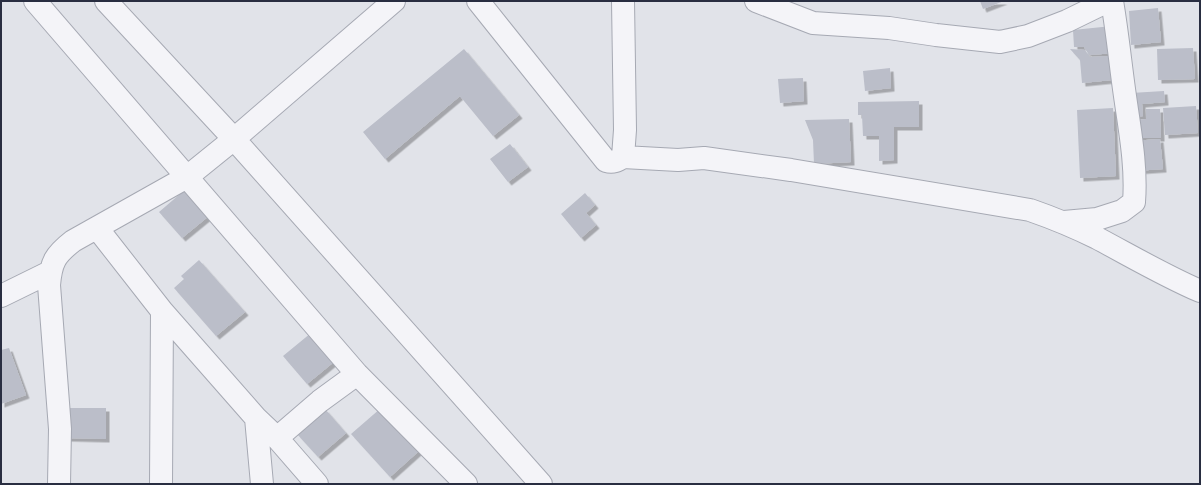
<svg xmlns="http://www.w3.org/2000/svg" width="1201" height="485" viewBox="0 0 1201 485" font-family="Raleway,sans-serif">
<defs>
<filter id="shadow"><feDropShadow dx="3.5" dy="3.5" stdDeviation="0" flood-color="#0004"/></filter>
</defs>
<rect width="100%" height="100%" fill="#e1e3e9"/>
<path fill="#bbbec9" filter="url(#shadow)" d="M 980,1 L 1004,1 L 983,9 Z
M 1158,8 L 1161,42 L 1131,45 L 1129,11 Z
M 1112,26 L 1115,53 L 1089,55 L 1084,47 L 1074,47 L 1073,30 Z
M 1193,48 L 1195,79 L 1158,80 L 1157,49 Z
M 464,49 L 519,115 L 493,136 L 460,96 L 385,159 L 363,132 Z
M 1070,49 L 1085,50 L 1090,57 L 1110,56 L 1112,80 L 1082,83 L 1080,60 Z
M 890,68 L 891,88 L 865,91 L 863,71 Z
M 803,78 L 804,101 L 780,103 L 778,79 Z
M 1164,91 L 1165,102 L 1142,104 L 1143,116 L 1133,117 L 1131,93 Z
M 919,101 L 919,127 L 894,127 L 894,160 L 879,161 L 879,136 L 863,136 L 862,115 L 858,115 L 858,102 Z
M 1196,106 L 1198,133 L 1165,135 L 1163,108 Z
M 1113,108 L 1116,176 L 1080,178 L 1077,110 Z
M 1146,109 L 1160,109 L 1161,138 L 1135,138 L 1134,120 L 1146,119 Z
M 849,119 L 851,162 L 814,164 L 813,140 L 805,120 Z
M 1160,139 L 1163,169 L 1135,171 L 1133,141 Z
M 510,144 L 528,167 L 508,182 L 490,159 Z
M 187,188 L 210,215 L 182,238 L 159,212 Z
M 585,193 L 595,205 L 586,213 L 596,225 L 581,238 L 561,214 Z
M 199,260 L 245,312 L 216,336 L 174,288 L 184,279 L 181,276 Z
M 311,333 L 335,361 L 307,384 L 283,356 Z
M 9,348 L 26,395 L 1,404 L 1,350 Z
M 67,408 L 106,408 L 106,439 L 67,438 Z
M 381,408 L 419,451 L 390,477 L 351,434 Z
M 325,409 L 346,433 L 318,457 L 297,434 Z"/>
<g fill="none" stroke-linecap="round" stroke-linejoin="round">
<defs>
<path id="minor" d="M 35,1 L 357,374 L 466,484
M 106,1 L 234,139 L 541,484
M 478,1 L 606,161 C 613,163 617,161 623,157 L 678,160 L 704,158 L 791,170 L 1030,210 C 1053,218 1075,227 1097,238 C 1131,256 1165,276 1200,291
M 623,1 L 625,130 L 623,157
M 756,1 L 813,23 L 889,28 L 936,35 L 1000,42 L 1028,36 L 1067,21 L 1108,1
M 1064,222 L 1097,219 L 1122,211 L 1134,202 C 1137,165 1129,126 1124,89 C 1120,60 1117,30 1112,1
M 97,228 L 162,311 L 256,418 L 277,438 L 317,484
M 1,296 L 50,272
M 256,418 L 262,484
M 277,438 L 320,401 L 357,374
M 59,484 L 60,429 L 49,285 C 51,262 55,255 73,241 L 187,177 L 234,139 L 394,1
M 161,484 L 162,311"/>
</defs>
<use href="#minor" stroke="#a6a9b3" stroke-width="24"/>
<use href="#minor" stroke="#f4f4f8" stroke-width="22"/>
</g>
<rect width="1201" height="485" fill="none" stroke="#292e41" stroke-width="4"/>
</svg>
